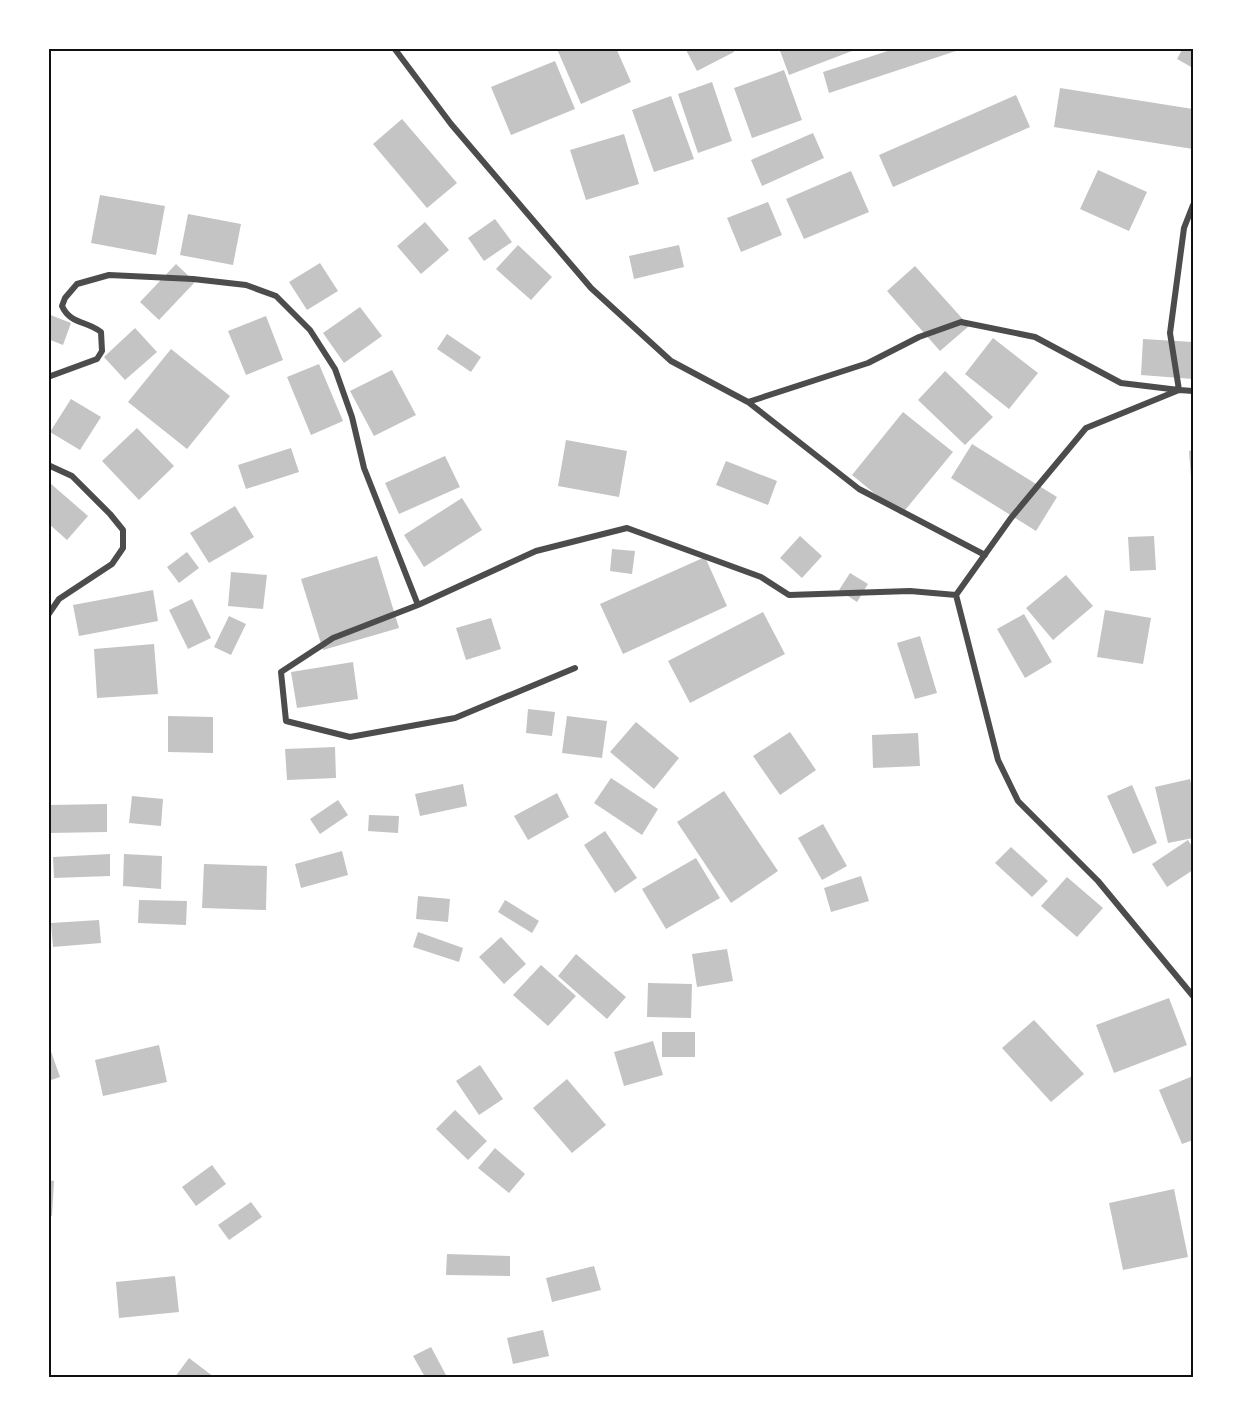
<svg xmlns="http://www.w3.org/2000/svg" width="1241" height="1425" viewBox="0 0 1241 1425" font-family="Literata,serif">
<rect width="100%" height="100%" fill="#fff"/>
<path fill="#c4c4c4" d="M 561,48 L 616,48 L 631,82 L 581,104 L 557,49 Z
M 685,48 L 732,48 L 734,52 L 697,71 Z
M 779,48 L 860,48 L 789,75 Z
M 897,48 L 965,48 L 829,93 L 823,72 Z
M 1183,48 L 1193,48 L 1193,68 L 1177,59 Z
M 555,61 L 575,109 L 511,135 L 491,87 Z
M 784,70 L 802,120 L 752,138 L 734,88 Z
M 712,82 L 732,141 L 698,153 L 678,94 Z
M 1060,88 L 1193,109 L 1193,149 L 1054,127 Z
M 1016,95 L 1030,127 L 893,187 L 879,155 Z
M 671,96 L 694,159 L 654,172 L 632,110 Z
M 402,119 L 457,183 L 427,208 L 373,144 Z
M 813,133 L 824,158 L 762,186 L 751,160 Z
M 624,134 L 639,184 L 586,200 L 570,150 Z
M 1098,170 L 1147,192 L 1129,231 L 1080,209 Z
M 851,171 L 869,212 L 804,239 L 786,199 Z
M 100,195 L 165,206 L 156,255 L 91,243 Z
M 768,202 L 782,235 L 741,252 L 727,218 Z
M 188,214 L 241,224 L 233,265 L 180,255 Z
M 495,219 L 512,242 L 484,261 L 468,238 Z
M 425,222 L 449,250 L 421,274 L 397,246 Z
M 518,245 L 552,277 L 531,300 L 496,269 Z
M 679,245 L 684,267 L 634,279 L 629,256 Z
M 320,263 L 338,291 L 307,310 L 289,282 Z
M 176,264 L 195,282 L 159,320 L 140,302 Z
M 915,266 L 969,326 L 940,351 L 887,291 Z
M 360,307 L 382,336 L 344,363 L 323,333 Z
M 48,314 L 71,323 L 63,345 L 48,339 Z
M 266,316 L 283,360 L 246,375 L 228,331 Z
M 135,328 L 157,352 L 125,380 L 104,357 Z
M 447,334 L 481,357 L 471,372 L 437,349 Z
M 993,338 L 1038,373 L 1009,409 L 965,374 Z
M 1143,339 L 1193,342 L 1193,379 L 1141,375 Z
M 171,349 L 230,396 L 187,449 L 128,402 Z
M 319,364 L 343,421 L 311,435 L 287,377 Z
M 392,370 L 416,415 L 374,436 L 350,391 Z
M 945,371 L 993,417 L 965,445 L 918,400 Z
M 71,399 L 101,417 L 80,450 L 50,432 Z
M 903,412 L 953,452 L 901,515 L 852,475 Z
M 137,428 L 174,466 L 139,500 L 102,461 Z
M 566,440 L 627,451 L 619,497 L 558,486 Z
M 972,444 L 1057,497 L 1036,531 L 951,478 Z
M 291,448 L 299,472 L 246,489 L 238,465 Z
M 1193,450 L 1193,477 L 1191,477 L 1189,451 Z
M 445,456 L 460,487 L 399,514 L 385,483 Z
M 726,461 L 777,481 L 768,505 L 716,485 Z
M 50,483 L 88,516 L 67,540 L 48,523 L 48,486 Z
M 462,498 L 482,530 L 424,567 L 404,535 Z
M 235,506 L 254,537 L 209,563 L 190,533 Z
M 800,536 L 822,556 L 802,578 L 780,558 Z
M 1154,536 L 1156,570 L 1130,571 L 1128,537 Z
M 612,549 L 635,551 L 632,574 L 610,571 Z
M 187,552 L 199,568 L 179,583 L 167,567 Z
M 377,556 L 399,628 L 323,650 L 301,579 Z
M 705,557 L 727,606 L 623,654 L 600,604 Z
M 231,572 L 267,575 L 263,609 L 228,606 Z
M 850,573 L 868,584 L 857,602 L 839,590 Z
M 1066,575 L 1093,606 L 1053,640 L 1026,608 Z
M 153,590 L 158,621 L 79,636 L 73,605 Z
M 192,599 L 211,638 L 188,649 L 169,610 Z
M 1105,610 L 1151,618 L 1143,664 L 1097,657 Z
M 763,612 L 785,654 L 690,703 L 668,661 Z
M 1024,614 L 1052,662 L 1025,678 L 997,629 Z
M 229,616 L 246,624 L 231,655 L 214,647 Z
M 491,618 L 501,649 L 466,660 L 456,628 Z
M 920,636 L 937,693 L 915,699 L 897,643 Z
M 154,644 L 158,694 L 97,698 L 94,649 Z
M 353,662 L 358,699 L 297,708 L 291,672 Z
M 528,709 L 555,712 L 552,736 L 526,733 Z
M 168,716 L 213,717 L 213,753 L 168,752 Z
M 567,716 L 607,721 L 602,758 L 562,753 Z
M 636,722 L 679,758 L 654,789 L 610,752 Z
M 790,732 L 816,770 L 780,795 L 753,756 Z
M 918,733 L 920,766 L 873,768 L 872,735 Z
M 335,747 L 336,778 L 287,780 L 285,749 Z
M 611,778 L 658,809 L 642,835 L 594,803 Z
M 1190,779 L 1193,791 L 1193,838 L 1168,843 L 1155,787 Z
M 463,784 L 467,806 L 420,816 L 415,794 Z
M 1132,785 L 1157,843 L 1133,854 L 1107,796 Z
M 724,791 L 778,871 L 731,903 L 677,822 Z
M 557,793 L 569,817 L 528,840 L 514,816 Z
M 132,796 L 163,799 L 161,826 L 129,823 Z
M 338,800 L 348,815 L 320,834 L 310,819 Z
M 107,804 L 107,832 L 48,833 L 48,805 Z
M 369,815 L 399,816 L 398,833 L 368,831 Z
M 823,824 L 847,866 L 822,880 L 798,838 Z
M 605,831 L 637,878 L 615,893 L 584,845 Z
M 1188,840 L 1193,848 L 1193,870 L 1167,887 L 1152,864 Z
M 1011,847 L 1048,881 L 1032,897 L 995,863 Z
M 342,851 L 348,875 L 301,888 L 295,864 Z
M 110,854 L 110,876 L 54,878 L 53,857 Z
M 124,854 L 162,856 L 161,889 L 123,886 Z
M 696,858 L 720,898 L 666,929 L 642,889 Z
M 204,864 L 267,866 L 266,910 L 202,908 Z
M 861,876 L 869,901 L 831,912 L 824,888 Z
M 1067,877 L 1103,908 L 1077,937 L 1041,906 Z
M 418,896 L 450,899 L 448,922 L 416,919 Z
M 139,900 L 187,901 L 186,925 L 138,923 Z
M 505,900 L 539,921 L 532,933 L 498,912 Z
M 99,920 L 101,943 L 53,947 L 51,923 Z
M 418,932 L 463,948 L 459,962 L 413,947 Z
M 501,937 L 526,964 L 504,984 L 479,957 Z
M 727,949 L 733,981 L 697,987 L 692,954 Z
M 576,954 L 626,997 L 607,1019 L 558,976 Z
M 541,965 L 576,996 L 548,1026 L 513,995 Z
M 648,983 L 692,984 L 691,1018 L 647,1017 Z
M 1169,998 L 1187,1045 L 1114,1073 L 1096,1025 Z
M 1034,1020 L 1084,1074 L 1051,1102 L 1002,1048 Z
M 662,1032 L 695,1032 L 695,1057 L 662,1057 Z
M 653,1041 L 663,1075 L 624,1086 L 614,1052 Z
M 48,1043 L 60,1077 L 48,1081 Z
M 159,1045 L 167,1082 L 103,1096 L 95,1060 Z
M 480,1065 L 503,1099 L 479,1115 L 456,1081 Z
M 1193,1076 L 1193,1140 L 1182,1144 L 1159,1090 Z
M 567,1079 L 606,1125 L 572,1153 L 533,1108 Z
M 455,1110 L 487,1141 L 468,1160 L 436,1129 Z
M 495,1148 L 525,1174 L 509,1193 L 478,1168 Z
M 212,1165 L 226,1184 L 196,1206 L 182,1187 Z
M 48,1180 L 54,1181 L 52,1216 L 48,1216 Z
M 1174,1189 L 1188,1257 L 1123,1270 L 1109,1203 Z
M 251,1202 L 262,1217 L 229,1240 L 218,1225 Z
M 447,1254 L 510,1256 L 510,1276 L 446,1275 Z
M 594,1266 L 601,1290 L 552,1302 L 546,1278 Z
M 175,1276 L 179,1312 L 119,1318 L 116,1282 Z
M 543,1330 L 549,1356 L 513,1364 L 507,1338 Z
M 431,1347 L 447,1377 L 425,1377 L 413,1356 Z
M 189,1358 L 214,1377 L 175,1377 Z"/>
<g fill="none" stroke-linecap="round" stroke-linejoin="round">
<path stroke="#4c4c4c" stroke-width="6" d="M 394,48 L 451,124 L 591,288 L 671,361 L 748,402 L 859,489 L 985,555
M 48,377 L 97,359 L 102,351 L 101,332 C 87,321 70,324 62,306 L 65,298 L 77,284 L 109,275 L 193,279 L 246,285 L 276,296 L 310,330 L 335,369 L 352,417 L 364,468 L 418,605
M 1193,391 L 1179,390 L 1086,428 L 1011,518 L 956,595 L 998,760 L 1018,801 L 1098,881 L 1193,996
M 748,402 L 868,363 L 919,337 L 961,322 L 1035,337 L 1121,383 L 1179,390 L 1170,333 L 1184,228 L 1193,205
M 48,465 L 72,476 L 110,514 L 123,530 L 123,548 L 112,564 L 59,599 L 48,615
M 575,668 L 455,718 L 350,737 L 286,721 L 281,672 L 333,638 L 418,605 L 536,551 L 627,528 L 761,577 L 789,595 L 910,591 L 956,595"/>
</g>
<rect width="1241" height="1425" fill="none" stroke="#ffffff" stroke-width="99"/>
<rect x="50" y="50" width="1142" height="1326" fill="none" stroke="#111" stroke-width="2"/>
</svg>
